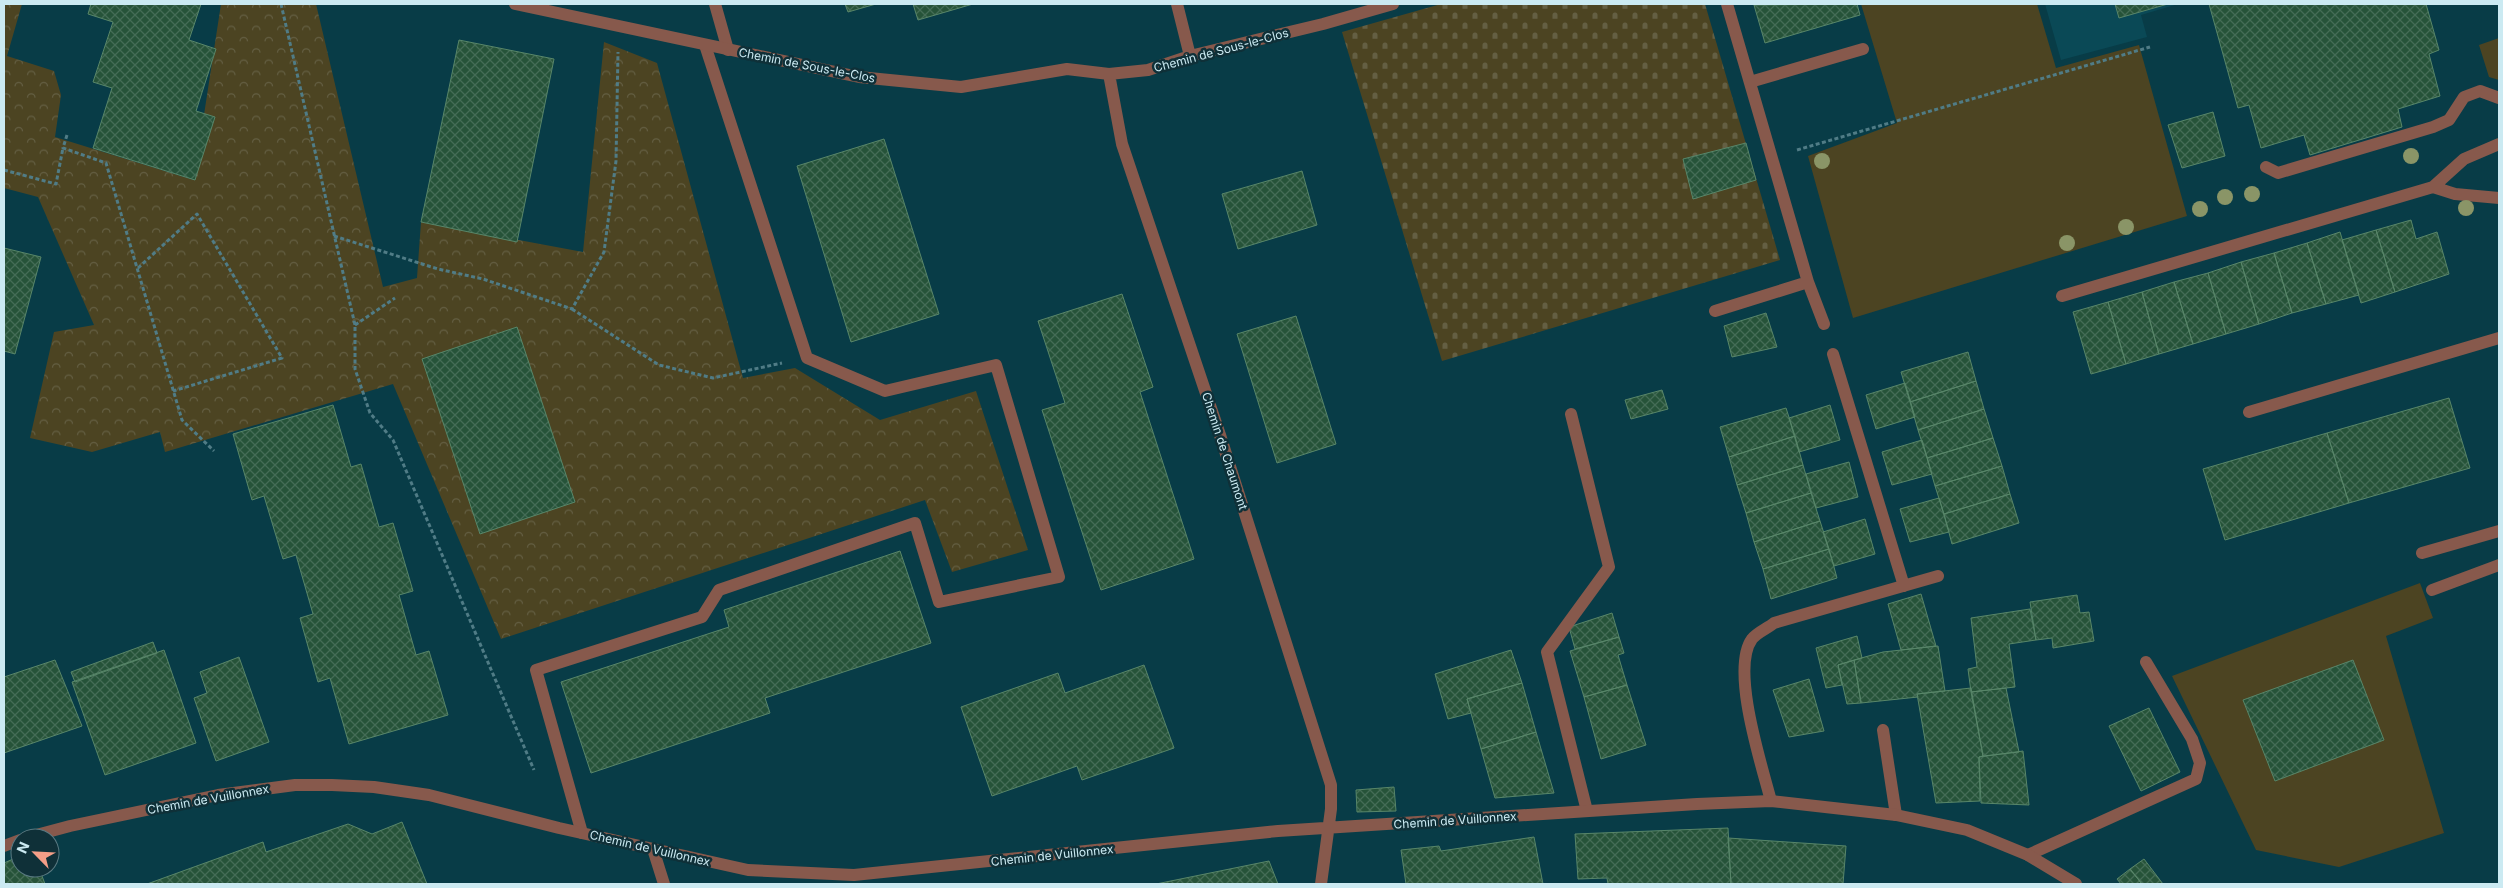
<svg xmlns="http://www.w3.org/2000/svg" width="2503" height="888" viewBox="0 0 2503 888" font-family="Inter,sans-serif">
<defs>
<pattern id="cemetery-stones" width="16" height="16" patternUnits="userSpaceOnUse" patternTransform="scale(1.25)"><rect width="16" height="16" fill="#4c4422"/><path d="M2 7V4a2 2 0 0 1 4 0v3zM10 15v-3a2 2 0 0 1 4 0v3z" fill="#645f43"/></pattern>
<pattern id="park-crowns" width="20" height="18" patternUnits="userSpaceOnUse" patternTransform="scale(1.25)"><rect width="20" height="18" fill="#4c4422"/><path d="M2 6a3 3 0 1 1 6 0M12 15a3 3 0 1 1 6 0" fill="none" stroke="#645f43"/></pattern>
<pattern id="building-cross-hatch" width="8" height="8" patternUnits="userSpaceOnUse" patternTransform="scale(1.25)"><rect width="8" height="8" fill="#265339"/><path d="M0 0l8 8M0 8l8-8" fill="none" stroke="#446c56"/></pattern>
</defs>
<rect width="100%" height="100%" fill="#083c47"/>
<path fill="#0a4956" d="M 2045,4 L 2178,4 L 2141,15 L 2147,37 L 2061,60 Z"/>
<path fill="#4c4422" d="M 1861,4 L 2037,4 L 2056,68 L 2139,45 L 2187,216 L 1853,318 L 1808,156 L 1897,123 Z
M 2499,38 L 2499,80 L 2489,77 L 2479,45 Z
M 2420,583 L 2433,618 L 2386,636 L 2444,833 L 2339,867 L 2256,850 L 2172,676 Z"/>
<path fill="url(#cemetery-stones)" d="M 1441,4 L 1705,4 L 1780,260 L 1442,361 L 1342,32 Z"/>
<path fill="url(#park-crowns)" d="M 4,4 L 22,4 L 7,56 L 54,71 L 61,95 L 55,137 L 194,180 L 221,4 L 316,4 L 383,287 L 417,278 L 421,222 L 583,252 L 604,42 L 657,63 L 743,378 L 795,368 L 880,420 L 976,391 L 1028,550 L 952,572 L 925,500 L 501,639 L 393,384 L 165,452 L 160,432 L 92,452 L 30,438 L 54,332 L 94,325 L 38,197 L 4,188 Z"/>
<path fill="url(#building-cross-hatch)" stroke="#588669" d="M 91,4 L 201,4 L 189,40 L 216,49 L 196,111 L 215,117 L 195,180 L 93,148 L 112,88 L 93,82 L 113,22 L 88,14 Z
M 845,4 L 876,4 L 848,12 Z
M 913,4 L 973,4 L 918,20 Z
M 1857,4 L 1860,15 L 1765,43 L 1754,5 Z
M 2115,4 L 2168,4 L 2119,18 Z
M 2209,4 L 2426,4 L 2439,50 L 2429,54 L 2440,96 L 2398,109 L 2402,127 L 2310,155 L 2304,135 L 2261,148 L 2249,105 L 2238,108 Z
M 459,40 L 554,59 L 517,242 L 421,222 Z
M 2213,112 L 2225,156 L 2182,168 L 2168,125 Z
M 884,139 L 939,314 L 851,342 L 797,166 Z
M 1746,143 L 1756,180 L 1693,199 L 1683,159 Z
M 1302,171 L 1317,225 L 1238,249 L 1222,194 Z
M 2411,220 L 2416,239 L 2437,232 L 2449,274 L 2395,292 L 2376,230 Z
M 2376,230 L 2395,292 L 2361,303 L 2342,240 Z
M 2340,232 L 2359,295 L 2326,304 L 2307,243 Z
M 2307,243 L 2326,304 L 2292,313 L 2274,253 Z
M 4,248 L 41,257 L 15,354 L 4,351 Z
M 2274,253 L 2292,313 L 2259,324 L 2241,262 Z
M 2241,262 L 2259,324 L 2226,334 L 2208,273 Z
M 2208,273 L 2226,334 L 2193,344 L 2174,282 Z
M 2174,282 L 2193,344 L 2159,354 L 2142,292 Z
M 2142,292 L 2159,354 L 2126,364 L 2108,302 Z
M 1122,294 L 1153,387 L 1140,392 L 1194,559 L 1101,590 L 1042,410 L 1065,403 L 1038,321 Z
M 2108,302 L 2126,364 L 2091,374 L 2073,312 Z
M 1766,313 L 1777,347 L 1732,357 L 1724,326 Z
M 1296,316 L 1336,444 L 1277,463 L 1237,334 Z
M 517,327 L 575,502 L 480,534 L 422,359 Z
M 1968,352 L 1976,381 L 1910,402 L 1901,372 Z
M 1976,381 L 1984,409 L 1918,430 L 1910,402 Z
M 1905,383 L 1915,417 L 1876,429 L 1866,395 Z
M 1662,390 L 1668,409 L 1631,419 L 1625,400 Z
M 2449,398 L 2470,468 L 2349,503 L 2327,433 Z
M 333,405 L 351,467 L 361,464 L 379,527 L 393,523 L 413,591 L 399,595 L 416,655 L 429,651 L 448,715 L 349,744 L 330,678 L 318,682 L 300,618 L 313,614 L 296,555 L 283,559 L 264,496 L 252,500 L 233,434 Z
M 1830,405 L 1840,440 L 1799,452 L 1789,418 Z
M 1786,408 L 1795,436 L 1729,457 L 1720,427 Z
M 1984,409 L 1993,438 L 1927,458 L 1918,430 Z
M 2327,433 L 2349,503 L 2225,540 L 2203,469 Z
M 1795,436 L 1803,465 L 1737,485 L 1729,457 Z
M 1993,438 L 2002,466 L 1935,486 L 1927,458 Z
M 1922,440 L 1932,474 L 1892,485 L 1882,452 Z
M 1849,462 L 1858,497 L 1816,508 L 1806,474 Z
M 1803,465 L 1811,493 L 1746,513 L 1737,485 Z
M 2002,466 L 2010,494 L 1944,514 L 1935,486 Z
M 1811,493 L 1820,521 L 1754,542 L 1746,513 Z
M 2010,494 L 2019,523 L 1952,544 L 1944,514 Z
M 1939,498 L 1949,532 L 1910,542 L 1900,509 Z
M 1865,519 L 1875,554 L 1834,566 L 1823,532 Z
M 1820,521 L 1829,549 L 1763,569 L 1754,542 Z
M 1829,549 L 1837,578 L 1771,599 L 1763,569 Z
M 900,551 L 931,643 L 765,698 L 770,713 L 591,773 L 561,682 L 729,627 L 724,610 Z
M 1921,594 L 1936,646 L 1901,650 L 1888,604 Z
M 2077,595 L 2080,613 L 2089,612 L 2094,641 L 2053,648 L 2052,638 L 2036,640 L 2030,602 Z
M 2030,609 L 2036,640 L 2009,644 L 2015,687 L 1971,692 L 1968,669 L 1977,667 L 1971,618 Z
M 1612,613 L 1619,637 L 1575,649 L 1569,627 Z
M 1857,636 L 1862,658 L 1838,665 L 1842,685 L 1826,688 L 1816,648 Z
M 1619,637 L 1624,653 L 1618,655 L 1627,685 L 1584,697 L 1570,651 Z
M 153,642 L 157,653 L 75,682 L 71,672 Z
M 1938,646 L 1945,691 L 1917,694 L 1918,697 L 1861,703 L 1854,660 L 1883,652 Z
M 164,650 L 196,743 L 105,775 L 72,682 Z
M 1511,650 L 1522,683 L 1467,699 L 1471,713 L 1448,719 L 1435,674 Z
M 239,657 L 269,742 L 216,761 L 194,698 L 207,693 L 200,672 Z
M 55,660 L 82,726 L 4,753 L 4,677 Z
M 1854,660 L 1861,703 L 1847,704 L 1838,665 Z
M 2353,660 L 2384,740 L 2275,781 L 2243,700 Z
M 1144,665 L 1174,748 L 1082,780 L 1077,766 L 992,796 L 961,707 L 1058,673 L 1065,693 Z
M 1809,679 L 1824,731 L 1789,737 L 1773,690 Z
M 1522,683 L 1536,732 L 1481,749 L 1467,699 Z
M 1627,685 L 1646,745 L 1601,759 L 1584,697 Z
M 1971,688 L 1983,756 L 1979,757 L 1980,801 L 1936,803 L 1917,694 Z
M 2006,688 L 2019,752 L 1983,756 L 1971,692 Z
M 2149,708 L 2180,772 L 2141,791 L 2109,726 Z
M 1536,732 L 1554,793 L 1495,798 L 1481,749 Z
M 2023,751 L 2029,805 L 1981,803 L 1979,757 Z
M 1394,787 L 1396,811 L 1357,812 L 1356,790 Z
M 402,822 L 427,884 L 147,884 L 263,842 L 266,852 L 348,824 L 372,834 Z
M 1728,828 L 1731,884 L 1608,884 L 1607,878 L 1578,879 L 1575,834 Z
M 1534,837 L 1543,884 L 1406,884 L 1401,850 L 1439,846 L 1441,851 Z
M 1728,838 L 1846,846 L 1843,884 L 1731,884 Z
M 20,856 L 20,868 L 39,868 L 45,884 L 4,884 L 4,863 Z
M 2144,859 L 2163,884 L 2142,884 L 2130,869 Z
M 1269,861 L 1278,884 L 1156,884 Z
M 2130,869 L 2142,884 L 2121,884 L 2117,879 Z"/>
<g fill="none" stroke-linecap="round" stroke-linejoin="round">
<path stroke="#507c86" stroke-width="3" stroke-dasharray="4 2.5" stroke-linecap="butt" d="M 281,4 L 355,325 L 355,369 L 370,413 L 393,440 L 534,770
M 67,135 L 63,148 L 106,163 L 182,420 L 214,451
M 1797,150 L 2150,47
M 4,170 L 56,184 L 63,148
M 334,236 L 438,269 L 483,279 L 572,309 L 604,252 L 616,161 L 618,52
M 138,268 L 197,214 L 282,358 L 173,391
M 572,309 L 659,365 L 713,378 L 782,363
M 355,325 L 395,298"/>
<path stroke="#87594c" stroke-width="12" d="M 715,4 L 728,50
M 1750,82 L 1863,49
M 2499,144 L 2464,159 L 2433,187 L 2455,194 L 2499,198
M 2266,167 L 2278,173 L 2433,127 L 2449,120 L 2464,97 L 2480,91 L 2499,98
M 1808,282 L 1824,324
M 2062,296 L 2433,187
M 1715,311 L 1808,282 L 1727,4
M 1833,354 L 1904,586
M 1571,414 L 1609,567 L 1547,652 L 1587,811
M 2422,553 L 2499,531
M 2432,590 L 2499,565
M 1883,730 L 1896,815
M 1771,801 C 1762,766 1730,669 1752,639 C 1756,633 1768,628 1774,623 L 1938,576
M 582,833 L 536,670 L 702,617 L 719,590 L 915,523 L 939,602 L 1059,577 L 996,365 L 885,391 L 807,358 L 705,45
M 2028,855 L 2196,779 L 2200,763 L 2192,739 L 2146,662"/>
<path stroke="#87594c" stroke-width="12" d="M 515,4 L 859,77 L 961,87 L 1067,69 L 1109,74 L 1148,70 L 1190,56 L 1323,24 L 1393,4
M 1177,4 L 1190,56
M 1109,74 L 1122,144 L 1220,435 L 1331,785 L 1331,809 L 1321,884
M 2249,412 L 2499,338
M 25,838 L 70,826 L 218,795 L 295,785 L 332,785 L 374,787 L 429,795 L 559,828 L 748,870 L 854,875 L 1278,831 L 1697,804 L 1771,801 L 1896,815 L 1967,830 L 2028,855 L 2076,884
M 4,846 L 20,840
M 653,849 L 664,884"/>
</g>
<g fill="#8a9567">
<circle cx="2411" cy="156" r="8"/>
<circle cx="1822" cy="161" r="8"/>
<circle cx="2252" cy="194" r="8"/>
<circle cx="2225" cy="197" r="8"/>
<circle cx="2466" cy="208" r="8"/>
<circle cx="2200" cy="209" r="8"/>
<circle cx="2126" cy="227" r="8"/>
<circle cx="2067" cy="243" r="8"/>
</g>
<g text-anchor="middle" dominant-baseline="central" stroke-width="5" stroke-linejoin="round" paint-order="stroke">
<g font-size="12" fill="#cbeaf2" stroke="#0f3038">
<text transform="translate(1221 50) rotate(-15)">Chemin de Sous-le-Clos</text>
<text transform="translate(807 65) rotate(11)">Chemin de Sous-le-Clos</text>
<text transform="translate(1225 451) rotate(72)">Chemin de Chaumont</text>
<text transform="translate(208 799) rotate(-10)">Chemin de Vuillonnex</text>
<text transform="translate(1455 820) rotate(-4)">Chemin de Vuillonnex</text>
<text transform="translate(650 848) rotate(13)">Chemin de Vuillonnex</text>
<text transform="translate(1052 855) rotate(-6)">Chemin de Vuillonnex</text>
</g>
</g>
<rect width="2503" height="888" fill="none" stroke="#cbeaf2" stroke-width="10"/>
<g transform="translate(35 853) rotate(294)"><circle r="24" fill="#0f3038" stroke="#5a7a82"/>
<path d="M0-4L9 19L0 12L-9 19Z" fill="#f49e87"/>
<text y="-8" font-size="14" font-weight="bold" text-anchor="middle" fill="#cbeaf2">N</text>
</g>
</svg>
